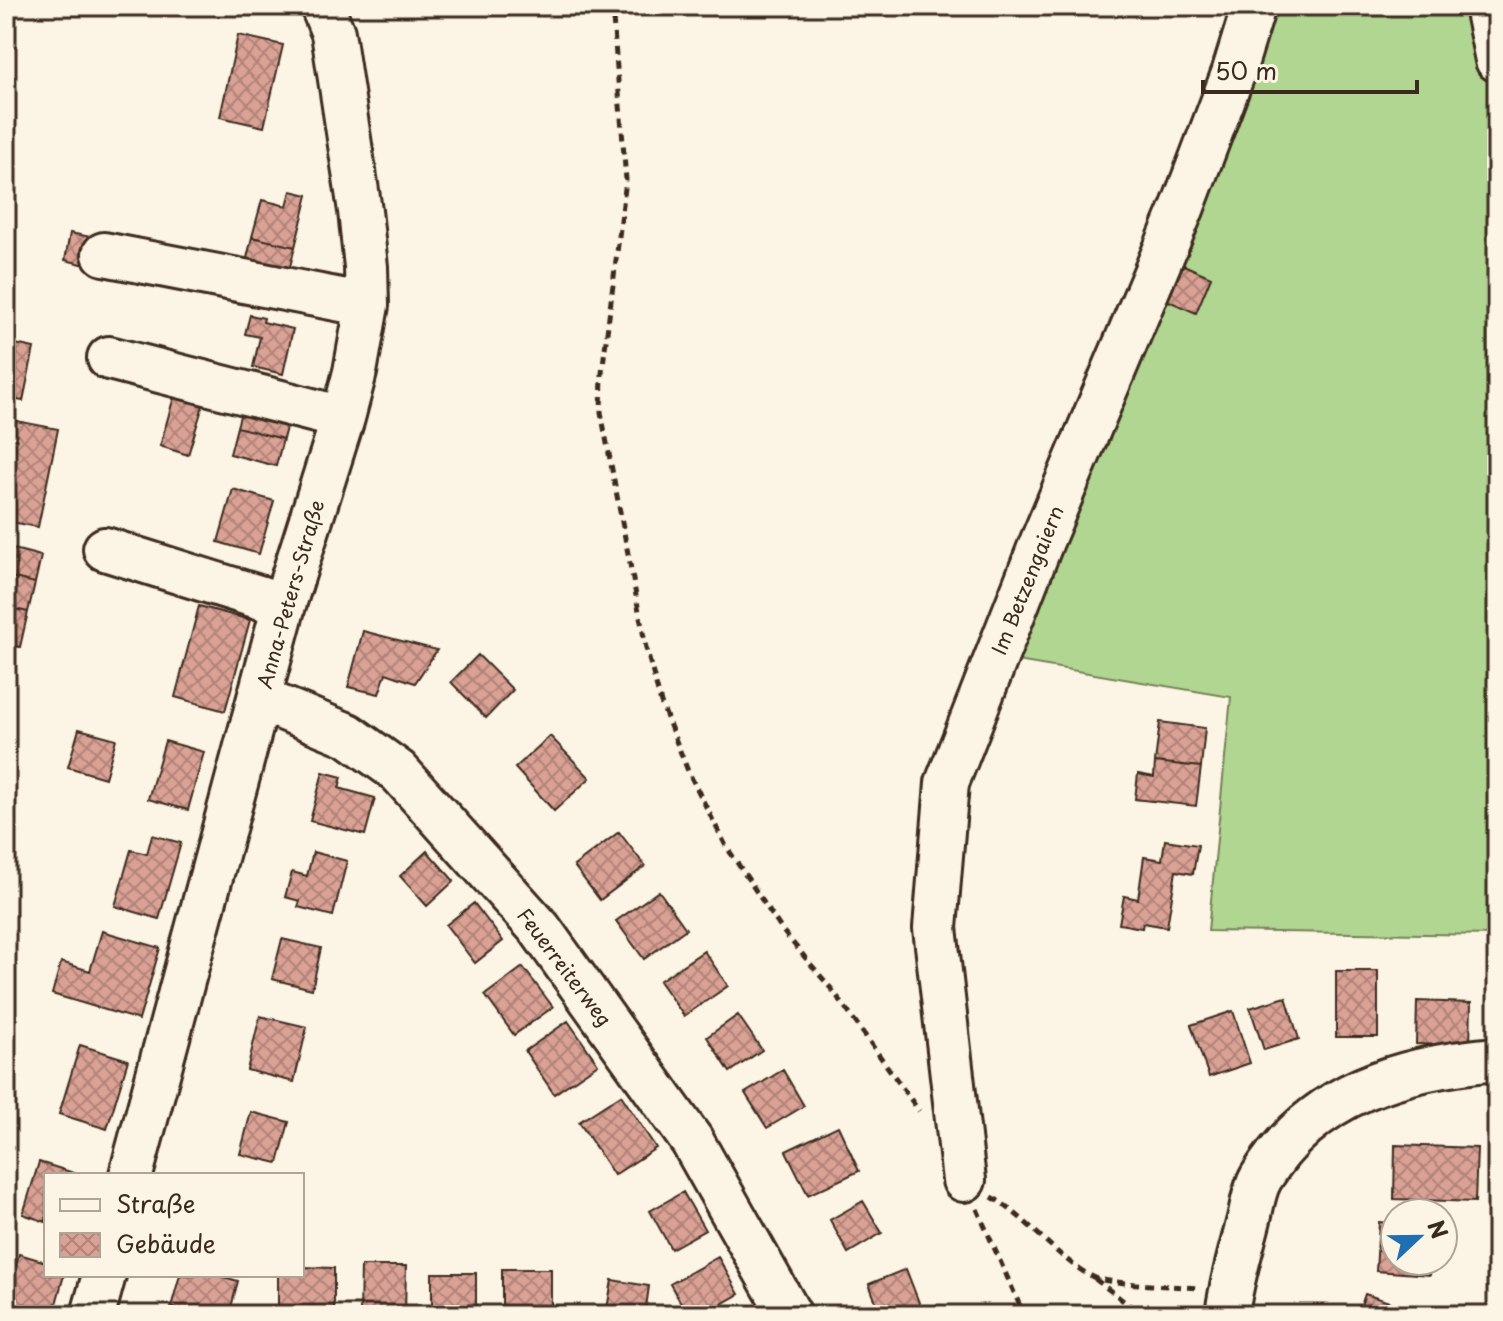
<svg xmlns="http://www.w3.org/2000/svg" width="1503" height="1321" viewBox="0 0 1503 1321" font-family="'Playpen Sans',sans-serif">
<defs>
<pattern id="building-cross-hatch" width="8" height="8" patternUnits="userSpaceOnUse" patternTransform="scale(2)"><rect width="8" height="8" fill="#daa195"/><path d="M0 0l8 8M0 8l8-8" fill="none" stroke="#b28379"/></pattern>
</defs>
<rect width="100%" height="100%" fill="#fcf5e5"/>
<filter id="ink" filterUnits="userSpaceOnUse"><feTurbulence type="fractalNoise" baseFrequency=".0125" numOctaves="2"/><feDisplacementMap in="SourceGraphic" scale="16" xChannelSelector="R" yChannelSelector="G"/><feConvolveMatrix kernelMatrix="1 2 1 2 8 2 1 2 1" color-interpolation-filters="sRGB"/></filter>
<g filter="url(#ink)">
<path fill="#b0d691" stroke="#768058" stroke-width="2" d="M 1260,6 L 1497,6 L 1497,935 L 1208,931 L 1231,697 L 1005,659 Z"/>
<path fill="url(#building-cross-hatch)" stroke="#3b2a1e" stroke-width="2" d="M 238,35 L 283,45 L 264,127 L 220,117 Z
M 291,191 L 308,195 L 295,247 L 252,237 L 262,200 L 287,206 Z
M 70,233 L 96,238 L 90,266 L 65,260 Z
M 252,237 L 295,247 L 285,286 L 243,275 Z
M 1179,263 L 1211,277 L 1196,313 L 1164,299 Z
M 250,315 L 264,318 L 263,322 L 293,329 L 283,374 L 253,367 L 260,337 L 245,334 Z
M 6,342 L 34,348 L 23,401 L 6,398 Z
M 175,393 L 204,402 L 188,455 L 160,446 Z
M 244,400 L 290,412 L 283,439 L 237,427 Z
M 6,419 L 58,429 L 38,527 L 6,521 Z
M 237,427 L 283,439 L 276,466 L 230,454 Z
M 233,489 L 274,501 L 259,554 L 218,542 Z
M 6,547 L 41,556 L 35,583 L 6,576 Z
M 6,576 L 35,583 L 28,612 L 6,607 Z
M 199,606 L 250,620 L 225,711 L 175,697 Z
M 6,607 L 28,612 L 20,647 L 6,644 Z
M 363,631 L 437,650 L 415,683 L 386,673 L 379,694 L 348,687 Z
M 478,655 L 513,690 L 486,718 L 451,682 Z
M 1160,722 L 1205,728 L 1201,767 L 1155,762 Z
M 79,729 L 116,739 L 105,778 L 68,767 Z
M 550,736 L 590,778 L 554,811 L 515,768 Z
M 165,741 L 204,752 L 188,810 L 148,799 Z
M 1155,762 L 1201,767 L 1196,806 L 1135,799 L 1138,774 L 1154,777 Z
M 323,772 L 342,777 L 339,788 L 375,798 L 365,835 L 310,821 Z
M 619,832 L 645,866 L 600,900 L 574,866 Z
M 152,835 L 181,843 L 159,919 L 115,906 L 131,850 L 147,854 Z
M 1165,840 L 1198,845 L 1193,874 L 1176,871 L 1167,927 L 1143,923 L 1142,928 L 1119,924 L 1124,896 L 1138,899 L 1144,857 L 1162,860 Z
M 427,851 L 454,881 L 427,906 L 400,876 Z
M 313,852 L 347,861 L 333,916 L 298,907 L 300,901 L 285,897 L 292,872 L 307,876 Z
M 659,891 L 686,929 L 644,959 L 616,921 Z
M 474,903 L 503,941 L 475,963 L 446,925 Z
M 102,931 L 160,948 L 139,1020 L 52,994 L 61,962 L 90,971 Z
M 282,939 L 321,948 L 312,989 L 272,979 Z
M 704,951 L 728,986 L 684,1016 L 659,981 Z
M 523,967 L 553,1007 L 514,1035 L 485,995 Z
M 1336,971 L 1378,971 L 1378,1037 L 1336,1037 Z
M 1286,997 L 1299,1039 L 1264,1050 L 1250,1008 Z
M 1417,1001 L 1471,1003 L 1470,1046 L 1416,1044 Z
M 1233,1011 L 1250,1063 L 1209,1077 L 1191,1025 Z
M 738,1015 L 762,1050 L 730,1072 L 707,1037 Z
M 260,1016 L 307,1027 L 294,1082 L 247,1070 Z
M 568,1021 L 598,1064 L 554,1094 L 525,1051 Z
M 80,1045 L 128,1060 L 107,1129 L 59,1114 Z
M 783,1070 L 804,1106 L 767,1128 L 745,1093 Z
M 621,1095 L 656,1148 L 614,1175 L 579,1122 Z
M 251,1112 L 289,1122 L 278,1163 L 240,1154 Z
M 838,1126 L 859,1171 L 808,1195 L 786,1151 Z
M 1395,1145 L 1477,1148 L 1475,1202 L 1394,1199 Z
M 39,1162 L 80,1175 L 46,1175 L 46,1222 L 23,1214 Z
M 683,1192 L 705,1230 L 671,1249 L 650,1211 Z
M 863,1201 L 882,1233 L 848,1253 L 830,1220 Z
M 1379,1222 L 1395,1224 L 1395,1261 L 1431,1261 L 1430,1275 L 1376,1271 Z
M 19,1254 L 46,1262 L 46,1275 L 64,1275 L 53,1315 L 6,1315 L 6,1301 Z
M 718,1257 L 739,1294 L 702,1315 L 688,1315 L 670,1284 Z
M 361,1266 L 406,1266 L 405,1315 L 360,1315 Z
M 302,1267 L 334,1268 L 334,1315 L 278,1315 L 278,1275 L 302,1275 Z
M 502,1269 L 551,1269 L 551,1315 L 502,1315 Z
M 906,1269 L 923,1313 L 881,1315 L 869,1284 Z
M 432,1273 L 476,1273 L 476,1315 L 432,1315 Z
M 180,1275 L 217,1275 L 238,1281 L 229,1315 L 198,1315 L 171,1307 Z
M 612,1280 L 649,1286 L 645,1315 L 606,1315 Z
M 1365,1294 L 1425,1314 L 1424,1315 L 1358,1315 Z"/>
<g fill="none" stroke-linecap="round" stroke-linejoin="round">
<defs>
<path id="minor" d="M 1486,6 L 1497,60
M 104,254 L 367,305
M 109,358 L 343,418
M 105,549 L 284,605
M 260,699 L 348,735 L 398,771 L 540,929 L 692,1141 L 790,1315
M 131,1175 L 284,605 L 343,418 L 355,372 L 367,305 L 366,267 L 360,211 L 333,33 L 322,6
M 964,1180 L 935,928 L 947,783 L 1042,541 L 1182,209 L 1233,74 L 1254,6
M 93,1315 L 104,1275
M 1227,1315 C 1231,1282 1241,1251 1249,1219 C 1252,1206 1254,1190 1261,1178 C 1313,1092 1402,1067 1497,1059"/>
</defs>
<use href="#minor" stroke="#3b2a1e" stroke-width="48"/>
<path stroke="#3b2a1e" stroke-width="5" stroke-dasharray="8 6" stroke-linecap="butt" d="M 612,6 L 626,180 L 602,373 L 601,412 L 646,648 L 661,703 L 688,771 L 726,846 L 782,930 L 834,992 L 919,1111
M 992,1197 C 1028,1218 1057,1259 1093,1277 C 1106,1284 1177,1286 1197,1288
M 977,1209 L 1024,1315
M 1095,1279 L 1142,1315"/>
<use href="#minor" stroke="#fcf5e5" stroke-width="42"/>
</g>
</g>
<g text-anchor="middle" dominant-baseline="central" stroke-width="7" stroke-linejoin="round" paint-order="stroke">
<g font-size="20" fill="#3b2a1e" stroke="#fcf5e5">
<text transform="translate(1027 580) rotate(-68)">Im Betzengaiern</text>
<text transform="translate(290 594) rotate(-74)">Anna-Peters-Straße</text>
<text transform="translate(565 967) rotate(53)">Feuerreiterweg</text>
</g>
</g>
<rect width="1503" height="1321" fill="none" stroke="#fcf5e5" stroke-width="32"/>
<rect x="16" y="16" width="1471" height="1289" fill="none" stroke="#3b2a1e" stroke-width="3" filter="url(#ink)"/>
<rect x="44" y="1173" width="260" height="104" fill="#fcf5e5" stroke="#afa495" stroke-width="2"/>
<rect x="60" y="1199" width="40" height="12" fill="#fcf5e5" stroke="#afa495" stroke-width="2"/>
<text x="116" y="1213" font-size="24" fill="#3b2a1e">Straße</text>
<rect x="60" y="1233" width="40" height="24" fill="url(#building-cross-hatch)" stroke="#afa495" stroke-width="2"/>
<text x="116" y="1253" font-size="24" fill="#3b2a1e">Gebäude</text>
<g transform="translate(1419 1237) rotate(68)"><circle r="38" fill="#fcf5e5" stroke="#afa495" stroke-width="2"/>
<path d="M0-6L14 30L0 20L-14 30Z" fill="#1f6fb2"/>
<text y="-12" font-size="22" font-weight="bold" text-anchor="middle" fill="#3b2a1e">N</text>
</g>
<path d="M1203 80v12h214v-12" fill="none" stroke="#3b2a1e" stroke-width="4"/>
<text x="1215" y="80" font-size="24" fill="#3b2a1e" stroke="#fcf5e5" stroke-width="6" paint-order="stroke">50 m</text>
</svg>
